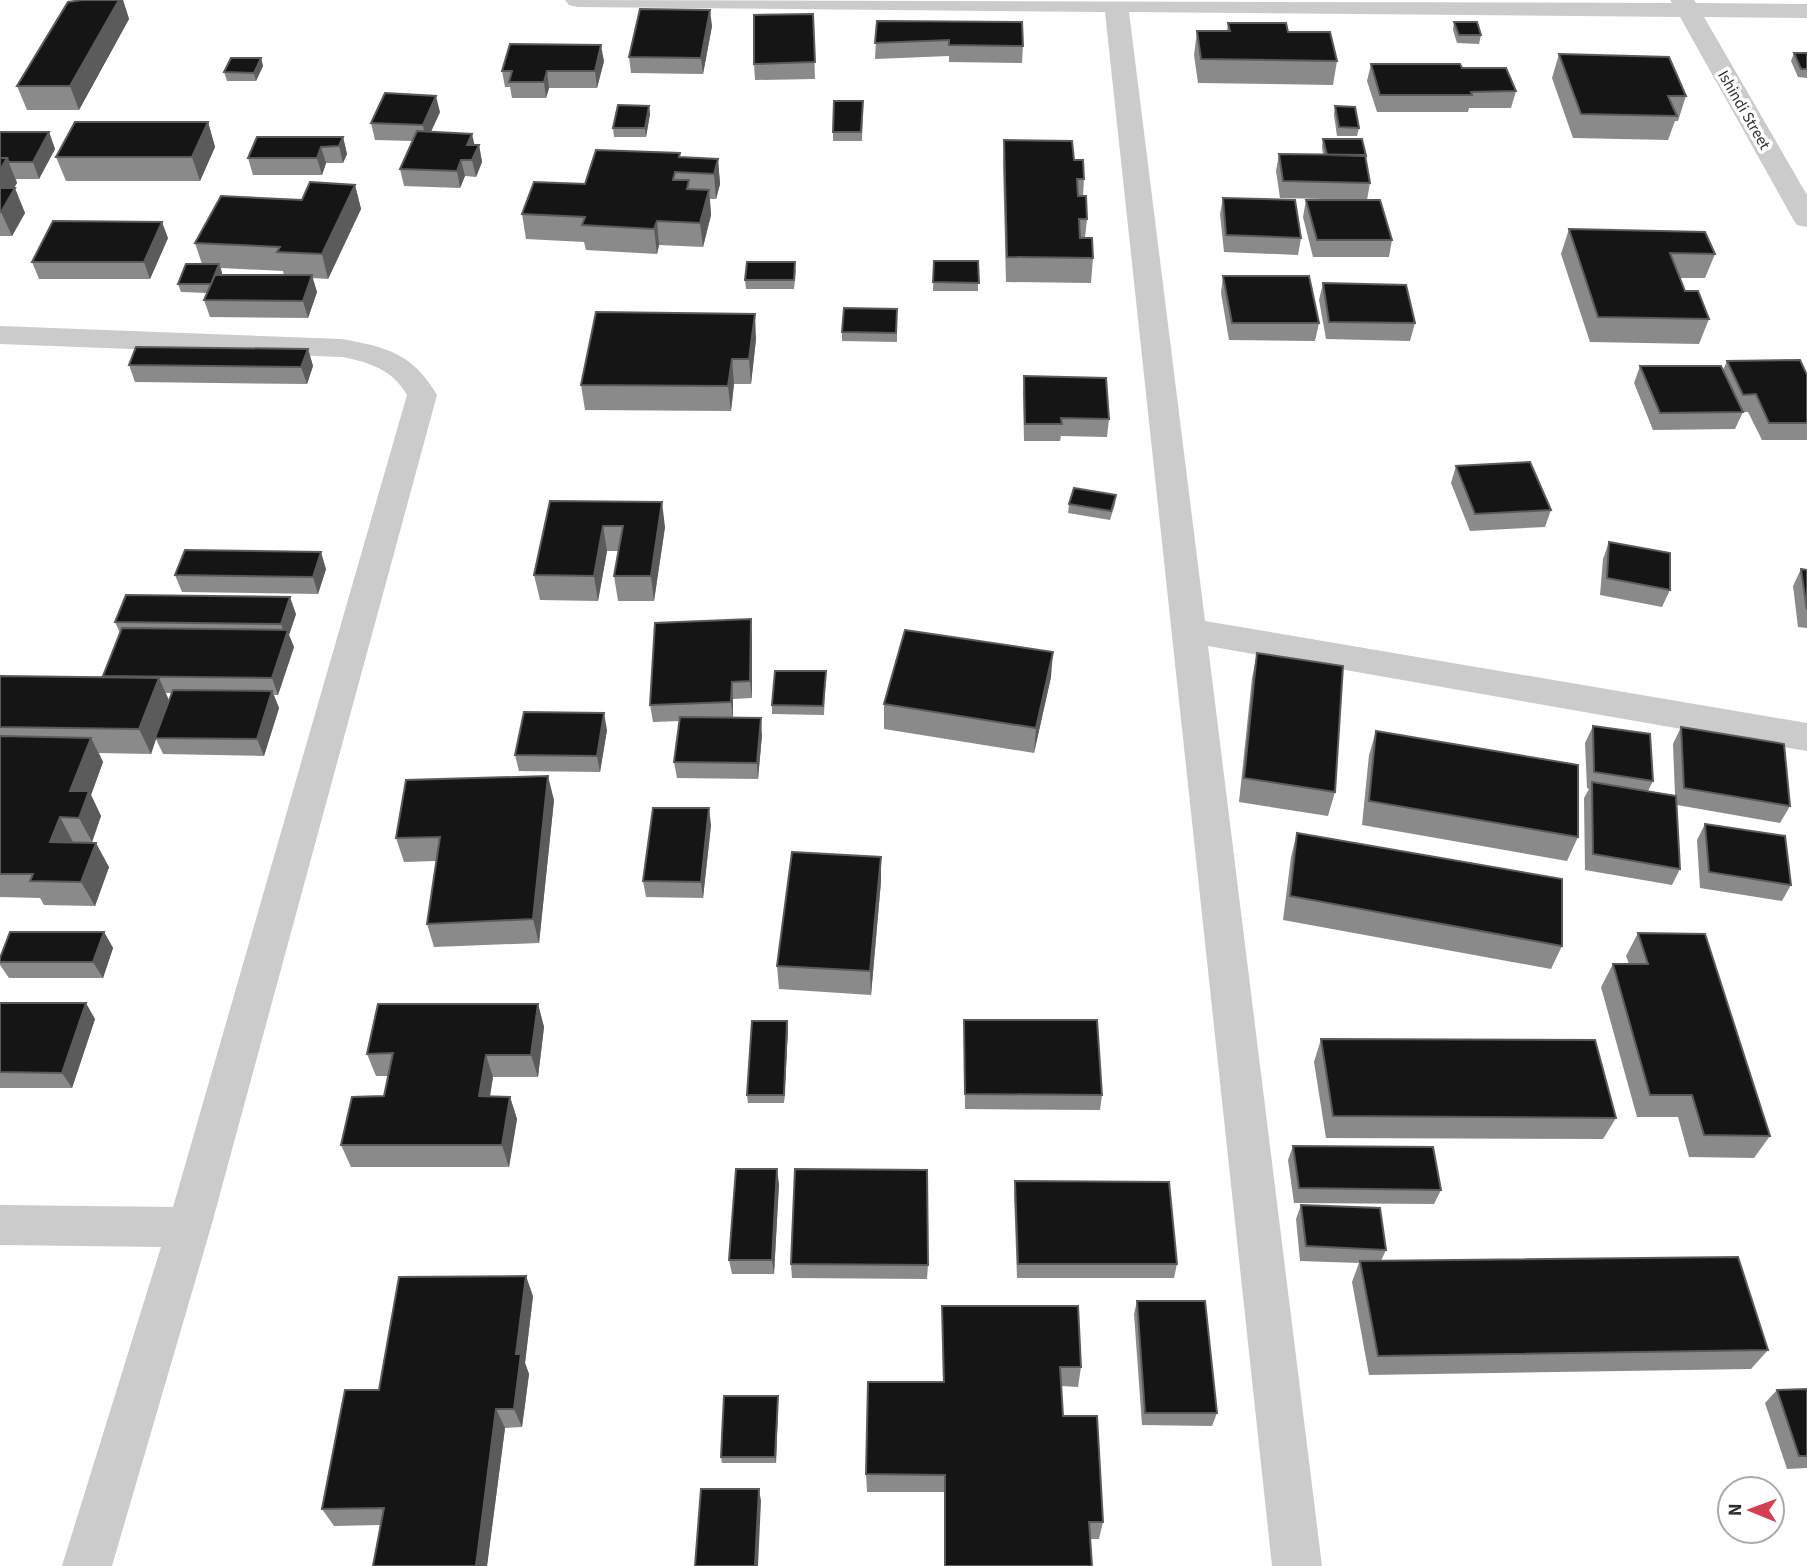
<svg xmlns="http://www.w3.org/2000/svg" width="1807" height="1566" viewBox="0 0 1807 1566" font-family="'Source Sans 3',sans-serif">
<rect width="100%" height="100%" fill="#fff"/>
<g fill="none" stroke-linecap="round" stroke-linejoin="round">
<path fill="#cbcbcb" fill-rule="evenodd" d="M 565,0 L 1672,3 L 1670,0 L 1694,0 L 1696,3 L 1807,4 L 1807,18 L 1704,17 L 1807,195 L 1807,227 L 1797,225 L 1793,219 L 1680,17 L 1129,12 L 1205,621 L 1807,723 L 1807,751 L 1208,646 L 1322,1566 L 1272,1566 L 1105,12 L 577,7 L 569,5 Z
M 0,326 L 342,339 C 387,347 413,354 437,395 L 211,1227 L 112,1566 L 62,1566 L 161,1247 L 0,1245 L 0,1205 L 173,1207 L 407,395 C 393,370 369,362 342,357 L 0,344 Z"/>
</g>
<path fill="#8a8a8a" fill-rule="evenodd" d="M 82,0 L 123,0 L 129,19 L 79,110 L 27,110 L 17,86 Z
M 813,14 L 815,79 L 755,80 L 754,64 Z
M 877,21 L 1023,46 L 1022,63 L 949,62 L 949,56 L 875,59 Z
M 1454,22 L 1481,35 L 1479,44 L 1457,43 L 1453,30 Z
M 1228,23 L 1288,32 L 1337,61 L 1333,85 L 1198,83 L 1194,55 L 1197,31 L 1227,31 Z
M 712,26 L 703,74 L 631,73 L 629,57 Z
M 1794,53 L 1807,53 L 1807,78 L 1798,77 L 1791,61 Z
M 1559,54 L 1686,96 L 1678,121 L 1675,121 L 1668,140 L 1573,138 L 1552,78 Z
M 261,58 L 263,66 L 256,81 L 227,81 L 224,72 Z
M 604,61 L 597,88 L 549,88 L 546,98 L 512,98 L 510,87 L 505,87 L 502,71 Z
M 1371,64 L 1516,91 L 1511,108 L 1469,108 L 1468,112 L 1377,112 L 1367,81 Z
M 649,106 L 650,114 L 646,137 L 614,137 L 613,128 Z
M 1335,106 L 1359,128 L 1357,136 L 1337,136 L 1334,115 Z
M 863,110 L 862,141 L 833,141 L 833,132 Z
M 440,112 L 431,132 L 475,145 L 479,145 L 482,162 L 476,177 L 465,176 L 460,188 L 404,186 L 400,169 L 412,141 L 375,140 L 371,123 Z
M 208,122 L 215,147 L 200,181 L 66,181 L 56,157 Z
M 0,132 L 49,132 L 55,149 L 39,179 L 16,179 L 17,183 L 14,188 L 25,213 L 12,236 L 0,236 Z
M 343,137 L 347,154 L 343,163 L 326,163 L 322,175 L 253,175 L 248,158 Z
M 1323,139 L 1366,156 L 1365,160 L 1370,183 L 1367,200 L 1280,198 L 1276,171 L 1279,154 L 1323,155 L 1322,147 Z
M 1004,140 L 1074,160 L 1084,179 L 1083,196 L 1087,219 L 1085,238 L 1093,258 L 1091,283 L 1006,282 L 1003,165 Z
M 680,153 L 680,157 L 718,159 L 720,184 L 716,199 L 710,199 L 711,215 L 703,247 L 659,245 L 657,254 L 586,250 L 584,242 L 526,239 L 522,214 L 585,184 Z
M 355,185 L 361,209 L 328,279 L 312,278 L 317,292 L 308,318 L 210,317 L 204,300 L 207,293 L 181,292 L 178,284 L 202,264 L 195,243 L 302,200 ZM 221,268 L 283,271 L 284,275 L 221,275 L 222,273 Z
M 1223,198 L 1301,238 L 1298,255 L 1224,252 L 1220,214 Z
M 1306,200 L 1392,240 L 1389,257 L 1313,257 L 1303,217 Z
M 1569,229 L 1715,254 L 1705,278 L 1680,278 L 1685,291 L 1709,319 L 1699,344 L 1590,342 L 1561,254 Z
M 168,238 L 150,279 L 39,279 L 32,262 Z
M 934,261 L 978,261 L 978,291 L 933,291 Z
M 796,270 L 794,289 L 746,289 L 745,280 Z
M 1223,276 L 1319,323 L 1315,341 L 1229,340 L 1221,293 Z
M 1323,283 L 1415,323 L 1410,341 L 1326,339 L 1319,300 Z
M 897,309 L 897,342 L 842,341 L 842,332 Z
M 756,339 L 751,384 L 734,384 L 731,411 L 585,410 L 581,385 Z
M 308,349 L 313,366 L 307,384 L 135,382 L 129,365 Z
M 1727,361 L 1807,375 L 1807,440 L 1762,440 L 1748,412 L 1743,412 L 1735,429 L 1653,430 L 1634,383 L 1640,366 L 1723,370 Z
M 1024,376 L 1109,419 L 1107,437 L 1061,436 L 1060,441 L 1024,441 L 1023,393 Z
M 1456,466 L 1551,510 L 1545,527 L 1470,531 L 1451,483 Z
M 1116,495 L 1115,504 L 1110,520 L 1068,513 L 1069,504 Z
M 550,501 L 665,527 L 654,601 L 618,601 L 614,576 L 619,551 L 607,551 L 598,601 L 540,600 L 534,575 Z
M 1609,542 L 1670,590 L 1662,607 L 1600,595 L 1603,559 Z
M 326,569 L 318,594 L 182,592 L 175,575 Z
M 1801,569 L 1807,570 L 1807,628 L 1798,627 L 1793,586 Z
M 296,614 L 289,635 L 294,647 L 278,695 L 274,695 L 279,708 L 264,756 L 163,754 L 156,739 L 151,754 L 99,753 L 103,762 L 91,795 L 101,816 L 92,842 L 72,842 L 109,867 L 95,906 L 44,905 L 40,898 L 0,897 L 0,676 L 104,677 L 103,676 L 120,633 L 115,622 ZM 166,693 L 171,693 L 169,701 Z
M 752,636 L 752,698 L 733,699 L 733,717 L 762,735 L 758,779 L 677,778 L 674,762 L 679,721 L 653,722 L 650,705 Z
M 1257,653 L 1335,792 L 1328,816 L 1239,802 L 1252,678 Z
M 826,671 L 824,715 L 772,714 L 772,705 Z
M 1051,677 L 1034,753 L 884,729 L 884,704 Z
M 1593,726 L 1653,781 L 1648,791 L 1675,795 L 1673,744 L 1681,727 L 1790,806 L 1780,823 L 1677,805 L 1680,869 L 1672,885 L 1585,870 L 1584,798 L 1589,789 L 1587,788 L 1585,743 Z
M 607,730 L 600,772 L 519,771 L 515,755 Z
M 1376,731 L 1578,837 L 1567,861 L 1362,825 L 1369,755 Z
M 554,800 L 539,943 L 434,947 L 427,924 L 436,861 L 404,862 L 396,838 Z
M 1705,824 L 1791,885 L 1782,901 L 1700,888 L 1697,840 Z
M 711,825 L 703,898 L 646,897 L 643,881 Z
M 1297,833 L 1562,946 L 1551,969 L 1283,920 L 1291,857 Z
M 881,881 L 871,995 L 779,989 L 777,966 Z
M 104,932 L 113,948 L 103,978 L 9,978 L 0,965 L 0,958 Z
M 1638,933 L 1770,1136 L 1754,1158 L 1689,1157 L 1678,1117 L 1637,1117 L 1601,987 L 1613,964 L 1629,964 L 1626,956 Z
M 0,1003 L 95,1019 L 72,1088 L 0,1088 Z
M 538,1004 L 544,1027 L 538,1077 L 493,1077 L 490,1097 L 510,1097 L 517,1119 L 509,1167 L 351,1167 L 341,1145 L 384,1096 L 388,1076 L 376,1076 L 367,1054 Z
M 964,1020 L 1102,1095 L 1100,1110 L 965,1109 Z
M 787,1021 L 788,1029 L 784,1103 L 748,1103 L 747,1095 Z
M 1321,1039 L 1616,1118 L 1603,1139 L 1326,1138 L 1314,1062 Z
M 1293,1146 L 1441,1190 L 1434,1204 L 1294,1203 L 1288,1160 Z
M 1015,1181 L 1177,1264 L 1174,1278 L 1017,1278 L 1014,1195 Z
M 779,1184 L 774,1274 L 732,1274 L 729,1260 Z
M 1301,1205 L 1386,1250 L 1381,1261 L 1768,1350 L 1751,1369 L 1369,1375 L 1352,1282 L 1359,1263 L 1300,1261 L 1296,1219 Z
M 791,1264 L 928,1265 L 927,1279 L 792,1278 Z
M 533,1296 L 525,1363 L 529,1374 L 522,1427 L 505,1428 L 487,1566 L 373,1566 L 380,1525 L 334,1526 L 322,1509 L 379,1390 Z
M 1137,1301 L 1217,1413 L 1212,1426 L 1142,1425 L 1134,1314 Z
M 942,1306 L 1081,1367 L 1078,1387 L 1061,1386 L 1063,1416 L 1103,1522 L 1099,1539 L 1090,1539 L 1092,1566 L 944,1566 L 944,1492 L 867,1492 L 866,1474 L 943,1382 Z
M 1807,1389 L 1807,1468 L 1787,1469 L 1765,1403 L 1777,1390 Z
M 778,1396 L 778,1403 L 776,1463 L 722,1463 L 721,1457 Z"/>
<path fill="#5b5b5b" d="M 119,0 L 123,0 L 129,19 L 79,110 L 70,86 Z
M 710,10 L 712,26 L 703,74 L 701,58 Z
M 601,45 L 604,61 L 597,88 L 595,71 Z
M 261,58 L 263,66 L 256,81 L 254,73 Z
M 547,71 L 549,88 L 546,98 L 544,82 Z
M 436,96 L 440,112 L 426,142 L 423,125 Z
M 649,106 L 650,114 L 646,137 L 645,128 Z
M 208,122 L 215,147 L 200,181 L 192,157 Z
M 49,132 L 55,149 L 39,179 L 33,162 Z
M 472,134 L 476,151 L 471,162 L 467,145 Z
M 343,137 L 347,154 L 343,163 L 339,146 Z
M 479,145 L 482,162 L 476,177 L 472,160 Z
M 321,147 L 326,163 L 322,175 L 317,158 Z
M 7,158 L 17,183 L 0,211 L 0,170 Z
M 718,159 L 720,184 L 716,199 L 714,174 Z
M 461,160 L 465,176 L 460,188 L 457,171 Z
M 355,185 L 361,209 L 328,279 L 322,254 Z
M 15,188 L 25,213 L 12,236 L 1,212 Z
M 709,190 L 711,215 L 703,247 L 700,223 Z
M 657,221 L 659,245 L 657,254 L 654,229 Z
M 162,222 L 168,238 L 150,279 L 144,262 Z
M 219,264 L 222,273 L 214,293 L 211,284 Z
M 312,275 L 317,292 L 308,318 L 303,301 Z
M 755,314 L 756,339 L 751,384 L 749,359 Z
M 308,349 L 313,366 L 307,384 L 301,367 Z
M 732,359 L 734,384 L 731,411 L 728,386 Z
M 662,502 L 665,527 L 654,601 L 651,576 Z
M 603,526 L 607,551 L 598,601 L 594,576 Z
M 321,552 L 326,569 L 318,594 L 313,577 Z
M 290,597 L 296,614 L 289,635 L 294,647 L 278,695 L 272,678 L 285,636 L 281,624 Z
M 751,619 L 752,636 L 752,698 L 750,681 Z
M 1053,652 L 1051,677 L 1034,753 L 1036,728 Z
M 159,678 L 170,703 L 155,738 L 156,739 L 151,754 L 139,729 Z
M 732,682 L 733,699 L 733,719 L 731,702 Z
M 272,691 L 279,708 L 264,756 L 257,739 Z
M 604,713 L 607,730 L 600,772 L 597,756 Z
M 761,718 L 762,735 L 758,779 L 757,763 Z
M 91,738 L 103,762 L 91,795 L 101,816 L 92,842 L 79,818 L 70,791 Z
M 548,776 L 554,800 L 539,943 L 533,919 Z
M 709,808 L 711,825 L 703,898 L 701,882 Z
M 60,817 L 73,842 L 63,866 L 50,842 Z
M 96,843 L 109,867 L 95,906 L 81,882 Z
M 881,857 L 881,881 L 871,995 L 870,971 Z
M 104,932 L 113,948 L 103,978 L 93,962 Z
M 86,1003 L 95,1019 L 72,1088 L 62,1073 Z
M 538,1004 L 544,1027 L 538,1077 L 531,1055 Z
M 787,1021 L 788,1029 L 784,1103 L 784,1095 Z
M 486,1055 L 493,1077 L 486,1119 L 479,1096 Z
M 510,1097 L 517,1119 L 509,1167 L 502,1145 Z
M 777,1169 L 779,1184 L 774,1274 L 772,1260 Z
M 526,1276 L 533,1296 L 525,1363 L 529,1374 L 522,1427 L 514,1409 L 516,1354 Z
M 778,1396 L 778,1403 L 776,1463 L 775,1457 Z
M 496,1409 L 505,1428 L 487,1566 L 476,1566 Z
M 759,1489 L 761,1501 L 758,1566 L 755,1566 Z"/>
<path fill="#151515" stroke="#5b5b5b" stroke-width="2" d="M 82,0 L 119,0 L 70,86 L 17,86 L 68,2 Z
M 640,9 L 710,10 L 701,58 L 629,57 Z
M 813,14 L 815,62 L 754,64 L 754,15 Z
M 877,21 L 1022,22 L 1023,46 L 949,45 L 949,40 L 875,43 Z
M 1454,22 L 1477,22 L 1481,35 L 1459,35 Z
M 1228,23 L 1286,23 L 1288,32 L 1330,32 L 1337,61 L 1201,59 L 1197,31 L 1230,31 Z
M 510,44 L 601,45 L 595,71 L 547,71 L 544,82 L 509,82 L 512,71 L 502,71 Z
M 1794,53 L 1807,53 L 1807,69 L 1801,69 Z
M 1559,54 L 1669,57 L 1686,96 L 1668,96 L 1677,116 L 1581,114 Z
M 231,58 L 261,58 L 254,73 L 224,72 Z
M 1371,64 L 1460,64 L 1462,68 L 1506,68 L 1516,91 L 1471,92 L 1472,95 L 1380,95 Z
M 385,93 L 436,96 L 423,125 L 371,123 Z
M 834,101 L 863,101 L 861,132 L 833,132 Z
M 618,105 L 649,106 L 645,128 L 613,128 Z
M 1335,106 L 1355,107 L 1359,128 L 1339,127 Z
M 75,122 L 208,122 L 192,157 L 56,157 Z
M 417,131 L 472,134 L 467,145 L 479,145 L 472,160 L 461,160 L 457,171 L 400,169 Z
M 0,132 L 49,132 L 33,162 L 9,162 L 7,158 L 0,158 Z
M 257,137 L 343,137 L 339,146 L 321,147 L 317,158 L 248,158 Z
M 1323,139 L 1362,139 L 1366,156 L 1327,155 Z
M 1004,140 L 1072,141 L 1074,160 L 1083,160 L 1084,179 L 1077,179 L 1078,196 L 1086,196 L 1087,219 L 1079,219 L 1080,238 L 1092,238 L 1093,258 L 1007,257 Z
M 596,150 L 680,153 L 679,157 L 718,159 L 714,174 L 675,172 L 673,180 L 689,180 L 687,189 L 709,190 L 700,223 L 657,221 L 654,229 L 582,225 L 585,217 L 522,214 L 534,182 L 585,184 Z
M 1279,154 L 1365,155 L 1370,183 L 1283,181 Z
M 0,158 L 7,158 L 0,170 Z
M 310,182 L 355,185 L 322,254 L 277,252 L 280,247 L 195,243 L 221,196 L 302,200 Z
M 0,188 L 15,188 L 1,212 L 0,211 Z
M 1223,198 L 1295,200 L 1301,238 L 1226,235 Z
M 1306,200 L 1380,200 L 1392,240 L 1317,240 Z
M 53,221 L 162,222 L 144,262 L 32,262 Z
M 1569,229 L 1705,232 L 1715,254 L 1670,253 L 1685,291 L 1698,291 L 1709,319 L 1598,317 Z
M 934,261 L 978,261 L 979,283 L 933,282 Z
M 747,262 L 795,262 L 794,280 L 745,280 Z
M 186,264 L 219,264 L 211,284 L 178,284 Z
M 215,275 L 312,275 L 303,301 L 204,300 Z
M 1223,276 L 1309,276 L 1319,323 L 1232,323 Z
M 1323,283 L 1406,285 L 1415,323 L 1329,322 Z
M 844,308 L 897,309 L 896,333 L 842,332 Z
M 596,312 L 755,314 L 749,359 L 732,359 L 728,386 L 581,385 Z
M 136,347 L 308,349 L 301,367 L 129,365 Z
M 1800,360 L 1807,375 L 1807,423 L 1769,423 L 1756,394 L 1743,395 L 1727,361 Z
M 1640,366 L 1721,366 L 1743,412 L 1660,413 Z
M 1024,376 L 1106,378 L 1109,419 L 1061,418 L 1062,424 L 1025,424 Z
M 1530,462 L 1551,510 L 1475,514 L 1456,466 Z
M 1074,488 L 1116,495 L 1111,511 L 1069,504 Z
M 550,501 L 662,502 L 651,576 L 614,576 L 623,526 L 603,526 L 594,576 L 534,575 Z
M 1609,542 L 1670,553 L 1670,590 L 1607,578 Z
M 185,550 L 321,552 L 313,577 L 175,575 Z
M 1801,569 L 1807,570 L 1807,610 Z
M 126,595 L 290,597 L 281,624 L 115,622 Z
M 751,619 L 750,681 L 732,682 L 731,702 L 650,705 L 655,623 Z
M 122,628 L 288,630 L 272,678 L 103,676 Z
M 905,630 L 1053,652 L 1036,728 L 884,704 Z
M 1257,653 L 1343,666 L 1335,792 L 1244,778 Z
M 775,671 L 826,671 L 823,706 L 772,705 Z
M 0,676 L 159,678 L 139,729 L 0,727 Z
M 173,690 L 272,691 L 257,739 L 155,738 Z
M 524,712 L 604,713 L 597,756 L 515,755 Z
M 680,717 L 761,718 L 757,763 L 674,762 Z
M 1593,726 L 1650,734 L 1653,781 L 1594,772 Z
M 1681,727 L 1784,744 L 1790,806 L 1684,788 Z
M 1376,731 L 1578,765 L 1578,837 L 1369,801 Z
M 0,736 L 91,738 L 70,791 L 89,791 L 79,818 L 60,817 L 50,842 L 96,843 L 81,882 L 30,881 L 33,874 L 0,874 Z
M 548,776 L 533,919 L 427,924 L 440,837 L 396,838 L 406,780 Z
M 1592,782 L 1676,796 L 1680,869 L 1593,854 Z
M 653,808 L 709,808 L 701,882 L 643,881 Z
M 1705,824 L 1785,836 L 1791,885 L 1709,872 Z
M 1297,833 L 1562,879 L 1562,946 L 1290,896 Z
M 792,852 L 881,857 L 870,971 L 777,966 Z
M 10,932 L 104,932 L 93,962 L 0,962 L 0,958 Z
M 1638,933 L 1705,934 L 1770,1136 L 1704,1135 L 1692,1095 L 1650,1095 L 1613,964 L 1648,964 Z
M 0,1003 L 86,1003 L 62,1073 L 0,1072 Z
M 378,1004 L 538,1004 L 531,1055 L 486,1055 L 479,1096 L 510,1097 L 502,1145 L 341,1145 L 352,1097 L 384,1096 L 393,1053 L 367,1054 Z
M 964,1020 L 1097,1020 L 1102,1095 L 965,1094 Z
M 752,1021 L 787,1021 L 784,1095 L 747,1095 Z
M 1321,1039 L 1595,1040 L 1616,1118 L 1333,1116 Z
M 1293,1146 L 1433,1147 L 1441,1190 L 1299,1188 Z
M 736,1169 L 777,1169 L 772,1260 L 729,1260 Z
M 795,1169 L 927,1170 L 928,1265 L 791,1264 Z
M 1015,1181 L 1169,1182 L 1177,1264 L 1018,1264 Z
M 1301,1205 L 1380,1208 L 1386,1250 L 1306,1246 Z
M 1738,1257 L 1768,1350 L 1378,1356 L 1360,1261 Z
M 526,1276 L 516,1354 L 521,1354 L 514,1409 L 496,1409 L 476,1566 L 373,1566 L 384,1508 L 322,1509 L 345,1390 L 379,1390 L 399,1277 Z
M 1137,1301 L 1205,1301 L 1217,1413 L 1145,1413 Z
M 942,1306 L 1078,1306 L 1081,1367 L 1060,1367 L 1063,1416 L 1097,1416 L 1103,1522 L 1089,1522 L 1092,1566 L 945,1566 L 945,1475 L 866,1474 L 868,1382 L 944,1382 Z
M 1807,1389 L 1807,1456 L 1799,1456 L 1777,1390 Z
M 724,1396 L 778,1396 L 775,1457 L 721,1457 Z
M 701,1489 L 759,1489 L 755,1566 L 695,1566 Z"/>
<g text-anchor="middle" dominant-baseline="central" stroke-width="7" stroke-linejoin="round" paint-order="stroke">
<g font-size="16" fill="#2e2e2e" stroke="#fff">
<text transform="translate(1744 110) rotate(60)">Ishindi Street</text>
</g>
</g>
<g transform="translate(1751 1510) rotate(271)"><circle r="33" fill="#ffffff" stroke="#ababab" stroke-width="2"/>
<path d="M0-5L12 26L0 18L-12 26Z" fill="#d53f50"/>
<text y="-10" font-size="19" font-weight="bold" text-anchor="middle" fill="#2e2e2e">N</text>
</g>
</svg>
